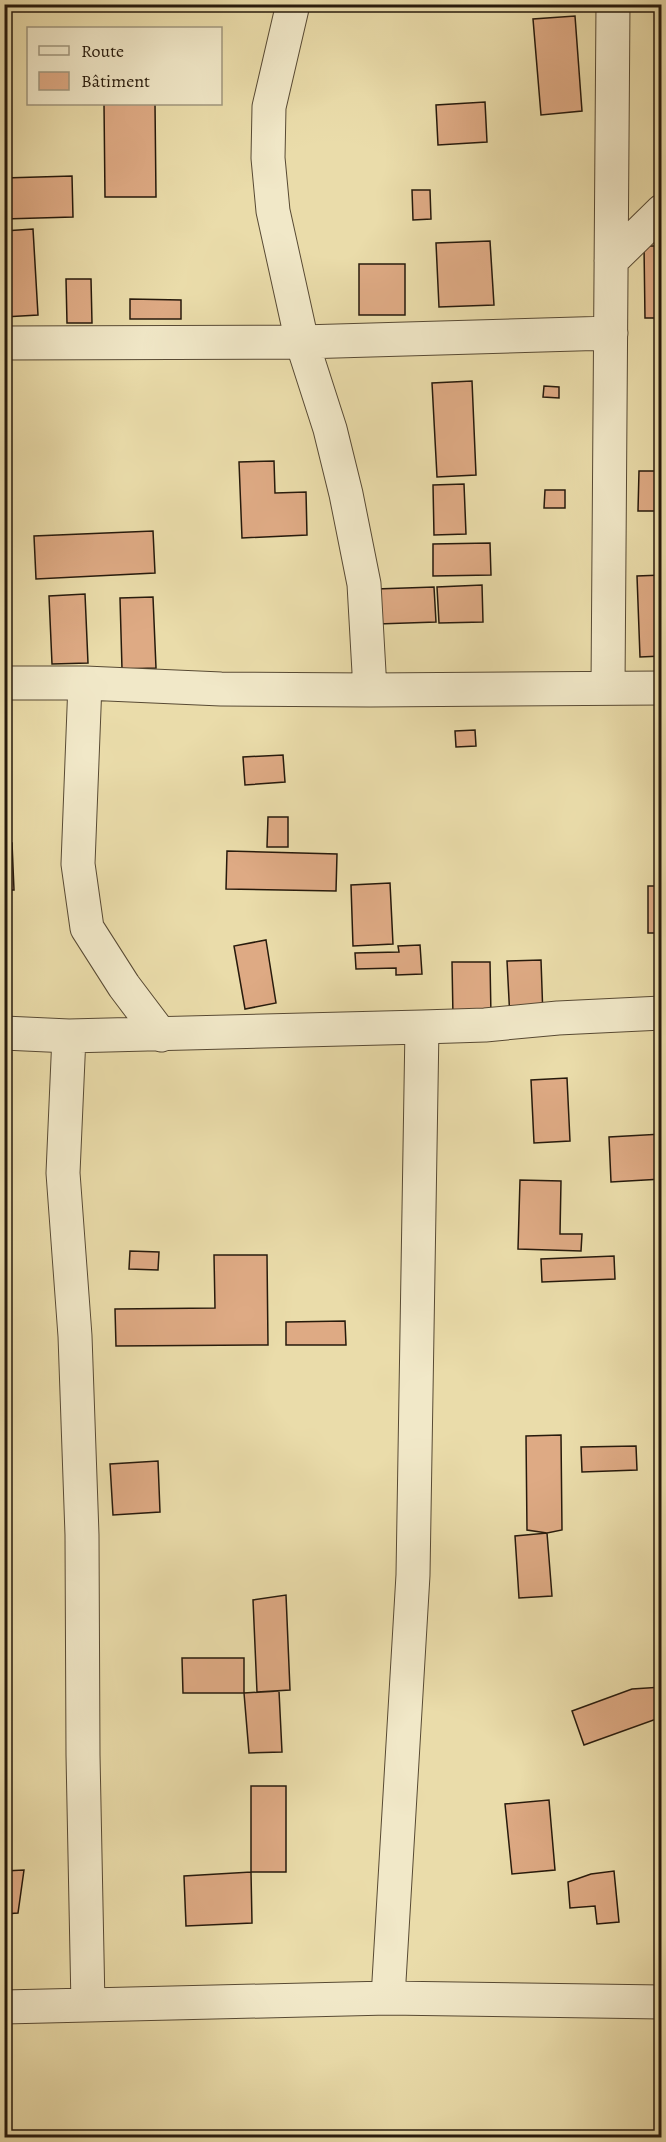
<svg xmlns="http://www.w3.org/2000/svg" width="666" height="2142" viewBox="0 0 666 2142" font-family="Alegreya,serif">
<rect width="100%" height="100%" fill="#eadcaa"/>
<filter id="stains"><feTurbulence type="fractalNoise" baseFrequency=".00333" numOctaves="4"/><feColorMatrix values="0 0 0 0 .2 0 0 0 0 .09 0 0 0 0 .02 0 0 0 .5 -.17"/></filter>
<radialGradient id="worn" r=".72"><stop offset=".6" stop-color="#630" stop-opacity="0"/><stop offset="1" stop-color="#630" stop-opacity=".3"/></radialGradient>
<path fill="#deaa84" stroke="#271a0c" stroke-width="1.5" d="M 575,16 L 582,111 L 541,115 L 533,19 Z
M 485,102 L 487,142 L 438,145 L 436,105 Z
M 104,104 L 155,104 L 156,197 L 105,197 Z
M 72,176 L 73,217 L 4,219 L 4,178 Z
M 412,190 L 430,190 L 431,219 L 413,220 Z
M 33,229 L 38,315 L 4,317 L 4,231 Z
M 490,241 L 494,305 L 439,307 L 436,243 Z
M 644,246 L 662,246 L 662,318 L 645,318 Z
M 359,264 L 405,264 L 405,315 L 359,315 Z
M 66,279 L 91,279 L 92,323 L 67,323 Z
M 130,299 L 181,300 L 181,319 L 130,319 Z
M 472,381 L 476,475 L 437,477 L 432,383 Z
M 544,386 L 559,387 L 559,398 L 543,397 Z
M 274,461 L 275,493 L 306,492 L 307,535 L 242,538 L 239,462 Z
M 639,471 L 662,471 L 662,511 L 638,511 Z
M 464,484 L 466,534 L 434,535 L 433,485 Z
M 545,490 L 565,490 L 565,508 L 544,508 Z
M 153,531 L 155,573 L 36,579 L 34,536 Z
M 490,543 L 491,575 L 433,576 L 433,544 Z
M 662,575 L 662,656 L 640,657 L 637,576 Z
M 482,585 L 483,622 L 439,623 L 437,587 Z
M 434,587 L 436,622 L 378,624 L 376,589 Z
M 85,594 L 88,663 L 52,664 L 49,596 Z
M 153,597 L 156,668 L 122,669 L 120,598 Z
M 475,730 L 476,746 L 456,747 L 455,731 Z
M 283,755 L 285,782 L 245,785 L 243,757 Z
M 268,817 L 288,817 L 288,847 L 267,847 Z
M 4,843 L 12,843 L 14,890 L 4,890 Z
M 227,851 L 337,854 L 336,891 L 226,889 Z
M 390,883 L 393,944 L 353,946 L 351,885 Z
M 648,886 L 662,886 L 662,933 L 648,933 Z
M 266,940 L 276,1003 L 245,1009 L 234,946 Z
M 420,945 L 422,974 L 396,975 L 396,968 L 356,969 L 355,953 L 399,952 L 398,946 Z
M 541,960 L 543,1017 L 510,1019 L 507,961 Z
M 452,962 L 490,962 L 491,1016 L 453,1017 Z
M 567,1078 L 570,1141 L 534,1143 L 531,1080 Z
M 662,1134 L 662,1179 L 611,1182 L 609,1137 Z
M 520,1180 L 561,1181 L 560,1234 L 582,1234 L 581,1251 L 518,1249 Z
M 130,1251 L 159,1252 L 158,1270 L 129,1269 Z
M 214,1255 L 267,1255 L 268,1345 L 116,1346 L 115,1309 L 215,1308 Z
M 614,1256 L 615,1279 L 542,1282 L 541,1259 Z
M 345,1321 L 346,1345 L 286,1345 L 286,1322 Z
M 561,1435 L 562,1530 L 547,1533 L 527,1530 L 526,1436 Z
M 636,1446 L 637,1470 L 582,1472 L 581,1447 Z
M 158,1461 L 160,1512 L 113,1515 L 110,1464 Z
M 547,1533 L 552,1596 L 519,1598 L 515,1536 Z
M 286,1595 L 290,1690 L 257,1692 L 253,1600 Z
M 182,1658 L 244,1658 L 244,1693 L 183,1693 Z
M 662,1687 L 662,1717 L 584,1745 L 572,1711 L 632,1689 Z
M 279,1691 L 282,1752 L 249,1753 L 244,1693 Z
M 251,1786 L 286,1786 L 286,1872 L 251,1872 Z
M 549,1800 L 555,1870 L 512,1874 L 505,1804 Z
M 24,1870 L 18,1913 L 4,1914 L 4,1871 Z
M 614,1871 L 619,1922 L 597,1924 L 595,1906 L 570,1908 L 568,1882 L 591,1874 Z
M 251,1872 L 252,1923 L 186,1926 L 184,1876 Z"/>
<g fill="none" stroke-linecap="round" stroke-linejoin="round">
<defs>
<path id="minor" d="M 293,4 L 269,107 L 268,158 L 273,211 L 302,342 L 330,429 L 346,494 L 364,584 L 370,690
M 611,261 L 662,211
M 4,343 L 302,342 L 611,333
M 4,683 L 85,683 L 221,689 L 370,690 L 662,688
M 85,683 L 78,864 L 87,928 L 124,986 L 161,1035
M 608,687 L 613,4
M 4,1033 L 69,1036 L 422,1027 L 485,1025 L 558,1018 L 662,1013
M 69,1036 L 63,1173 L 75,1336 L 82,1535 L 83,1755 L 88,2005
M 388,1998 L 413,1575 L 422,1027
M 4,2007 L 388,1998 L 662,2002"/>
</defs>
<use href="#minor" stroke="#584a34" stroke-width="35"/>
<use href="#minor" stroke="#f1e8c8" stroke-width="33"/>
</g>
<rect width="666" height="2142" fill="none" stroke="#eadcaa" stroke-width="24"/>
<rect x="6" y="6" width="654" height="2130" fill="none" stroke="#271a0c" stroke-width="3"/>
<rect x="12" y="12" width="642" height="2118" fill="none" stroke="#271a0c" stroke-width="1.5"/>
<rect x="27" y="27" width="195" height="78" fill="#f1e8c8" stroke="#a0967d" stroke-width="1.5"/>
<rect x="39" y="46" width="30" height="9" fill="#f1e8c8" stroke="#a0967d" stroke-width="1.5"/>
<text x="81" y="57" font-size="18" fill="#271a0c">Route</text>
<rect x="39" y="72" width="30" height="18" fill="#deaa84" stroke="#a0967d" stroke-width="1.5"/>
<text x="81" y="87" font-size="18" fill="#271a0c">Bâtiment</text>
<rect width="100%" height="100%" filter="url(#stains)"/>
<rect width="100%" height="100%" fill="url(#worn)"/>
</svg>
